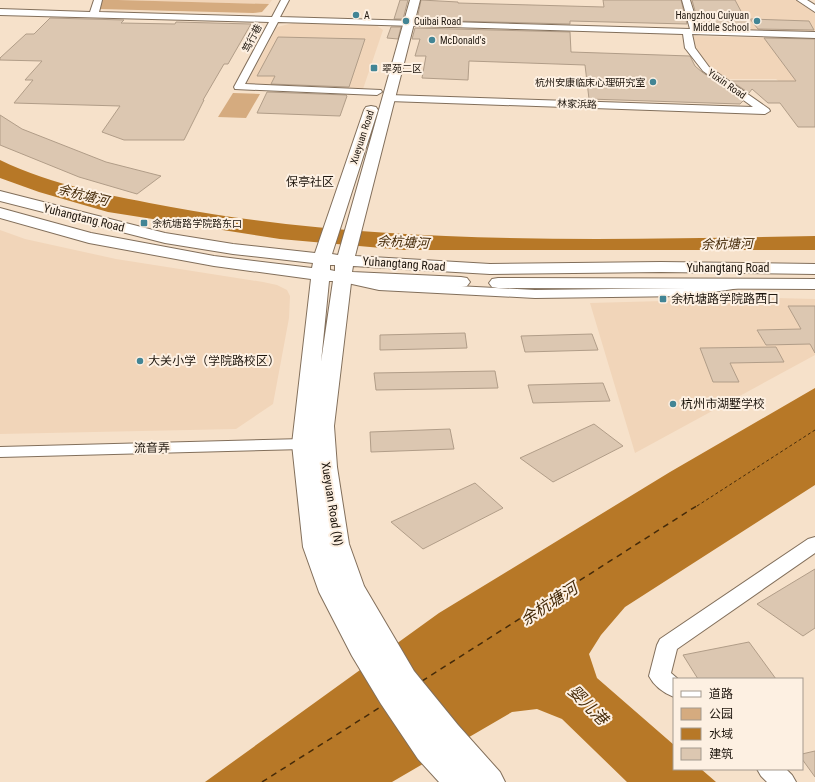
<svg xmlns="http://www.w3.org/2000/svg" width="815" height="782" viewBox="0 0 815 782" font-family="'Roboto Condensed','Noto Sans SC',sans-serif">
<rect width="100%" height="100%" fill="#f6e1ca"/>
<path fill="#f1d5b9" d="M 118,0 L 272,0 L 269,4 Z
M 690,0 L 796,0 L 815,13 L 815,33 L 701,29 Z
M 293,23 L 376,25 L 383,30 L 363,89 L 246,85 L 277,27 Z
M 693,36 L 815,39 L 815,110 L 776,79 L 729,79 L 710,68 L 694,47 Z
M 0,230 L 25,239 L 116,259 L 263,282 L 277,285 L 287,290 L 290,296 L 289,318 L 273,404 L 236,429 L 0,434 Z
M 776,298 L 815,299 L 815,355 L 635,453 L 590,303 Z"/>
<path fill="#d5ab7f" d="M 102,0 L 118,0 L 269,4 L 262,12 L 253,13 L 100,9 Z
M 233,93 L 260,94 L 246,118 L 218,117 Z"/>
<path fill="#b77827" d="M 0,160 C 53,186 114,196 171,207 C 383,246 600,240 815,236 L 815,250 L 404,250 L 280,239 L 108,212 L 39,192 L 0,178 Z
M 815,388 L 815,485 L 625,607 L 601,635 L 589,654 L 597,678 L 674,745 L 674,769 L 701,769 L 716,782 L 627,782 L 562,719 L 537,709 L 512,712 L 392,782 L 205,782 L 439,613 L 670,472 Z"/>
<g fill="none" stroke-linecap="round" stroke-linejoin="round">
<path stroke="#462b09" stroke-width="1" stroke-dasharray="3 2.5" stroke-linecap="butt" d="M 697,506 L 815,430"/>
<path stroke="#462b09" stroke-width="1.5" stroke-dasharray="6 5" stroke-linecap="butt" d="M 422,681 L 698,505
M 262,782 L 382,706"/>
</g>
<path fill="#dcc7b1" stroke="#b19d88" d="M 400,0 L 408,0 L 403,19 L 394,19 Z
M 421,0 L 458,2 L 458,3 L 604,7 L 603,0 L 681,0 L 687,24 L 570,21 L 570,24 L 417,20 Z
M 692,0 L 735,0 L 750,28 L 705,27 L 704,25 L 699,25 Z
M 50,18 L 124,20 L 121,23 L 175,24 L 176,22 L 251,24 L 228,64 L 224,64 L 203,100 L 204,100 L 184,140 L 124,140 L 102,132 L 120,106 L 14,103 L 33,80 L 25,80 L 42,61 L 0,60 L 0,58 L 26,34 L 34,34 Z
M 750,19 L 809,21 L 814,30 L 758,29 Z
M 391,27 L 401,27 L 398,39 L 387,38 Z
M 415,28 L 570,32 L 571,52 L 690,56 L 695,66 L 702,72 L 743,101 L 740,104 L 589,99 L 585,65 L 469,61 L 468,80 L 422,78 L 426,56 L 415,56 L 420,39 L 412,39 Z
M 278,37 L 365,39 L 349,87 L 271,84 L 275,76 L 257,76 Z
M 764,38 L 815,39 L 815,127 L 798,127 L 780,103 L 768,103 L 752,89 L 749,93 L 731,81 L 796,81 Z
M 267,92 L 346,95 L 347,96 L 340,116 L 257,113 Z
M 0,115 L 22,129 L 106,162 L 161,176 L 137,194 L 79,177 L 0,145 Z
M 788,306 L 815,306 L 815,353 L 810,344 L 766,345 L 757,330 L 801,329 Z
M 465,333 L 467,348 L 380,350 L 380,335 Z
M 592,334 L 598,350 L 525,352 L 521,336 Z
M 776,347 L 784,362 L 730,363 L 739,382 L 713,382 L 700,348 Z
M 495,371 L 498,388 L 376,390 L 374,373 Z
M 603,383 L 610,401 L 533,403 L 528,385 Z
M 594,424 L 623,446 L 553,482 L 520,458 Z
M 450,429 L 454,449 L 371,452 L 370,432 Z
M 475,483 L 503,508 L 423,549 L 391,522 Z
M 815,569 L 815,628 L 803,636 L 757,604 Z
M 749,642 L 776,679 L 698,679 L 683,655 Z
M 815,751 L 815,777 L 802,759 L 802,754 Z"/>
<g fill="none" stroke-linecap="round" stroke-linejoin="round">
<defs>
<path id="minor" d="M 94,0 L 102,0 L 99,12 L 272,17 L 281,0 L 289,0 L 280,17 L 690,29 L 682,0 L 690,0 L 699,29 L 815,32 L 815,38 L 692,34 L 695,48 L 709,67 L 769,109 L 770,111 L 765,114 L 389,101 L 384,98 L 389,95 L 753,107 L 703,71 L 685,48 L 683,34 L 278,22 L 245,84 L 381,90 L 382,92 L 377,95 L 235,89 L 234,87 L 269,22 L 0,15 L 0,9 L 90,12 Z
M 797,0 L 807,0 L 815,5 L 815,12 Z
M 348,275 L 379,282 L 535,290 L 687,288 L 733,281 L 738,282 L 740,285 L 738,288 L 733,289 L 687,296 L 535,298 L 379,290 L 343,282 L 341,279 L 343,276 Z
M 303,439 L 309,440 L 312,444 L 309,448 L 303,449 L 0,457 L 0,447 Z
M 815,537 L 815,553 L 677,649 L 671,673 L 678,679 L 674,679 L 674,697 C 664,693 654,686 649,676 L 657,645 L 660,639 L 808,539 Z
M 757,769 L 786,769 L 792,775 L 796,782 L 767,782 L 761,776 Z"/>
<path id="major" d="M 410,0 L 420,0 L 355,256 L 490,264 L 661,262 L 815,264 L 815,274 L 661,272 L 490,274 L 353,266 L 352,272 L 461,277 L 467,278 L 470,282 L 467,286 L 461,287 L 351,283 L 334,426 L 337,467 L 349,544 L 364,586 L 414,671 L 458,725 L 500,772 L 505,782 L 439,782 L 418,759 L 381,704 L 352,656 L 319,592 L 303,547 L 292,444 L 311,279 L 214,266 L 89,243 L 0,218 L 0,208 L 91,233 L 214,256 L 312,268 L 313,263 L 233,254 L 165,243 L 0,201 L 0,191 L 165,233 L 233,244 L 315,253 L 364,110 L 366,107 L 371,106 L 376,107 L 378,110 L 332,254 L 338,255 ZM 330,265 L 335,265 L 335,271 L 330,270 ZM 329,281 L 333,281 L 321,362 Z
M 498,278 L 815,279 L 815,289 L 498,288 L 492,287 L 489,283 L 492,279 Z"/>
</defs>
<use href="#minor" stroke="#826f5b" stroke-width="2"/>
<use href="#major" stroke="#826f5b" stroke-width="2"/>
<use href="#minor" fill="#fff" fill-rule="evenodd"/>
<use href="#major" fill="#fff" fill-rule="evenodd"/>
</g>
<g fill="#428595" stroke="#fdf0e2" stroke-width="1.5">
<circle cx="356" cy="15" r="4"/>
<circle cx="406" cy="21" r="4"/>
<circle cx="757" cy="21" r="4"/>
<circle cx="432" cy="40" r="4"/>
<rect x="370" y="64" width="8" height="8" rx="2"/>
<circle cx="653" cy="82" r="4"/>
<rect x="140" y="219" width="8" height="8" rx="2"/>
<rect x="659" y="295" width="8" height="8" rx="2"/>
<circle cx="140" cy="361" r="4"/>
<circle cx="673" cy="404" r="4"/>
</g>
<g text-anchor="middle" dominant-baseline="central" stroke-width="4" stroke-linejoin="round" paint-order="stroke">
<g font-size="10" fill="#1e160e" stroke="#fdf0e2" text-anchor="start">
<text x="364" y="15">A</text>
<text x="749" y="15" text-anchor="end">Hangzhou Cuiyuan<tspan x="749" dy="12">Middle School</tspan></text>
<text x="414" y="21">Cuibai Road</text>
<text x="440" y="40">McDonald's</text>
<text x="382" y="68">翠苑二区</text>
<text x="645" y="82" text-anchor="end">杭州安康临床心理研究室</text>
<text x="152" y="223">余杭塘路学院路东口</text>
</g>
<g font-size="10" fill="#1e160e" stroke="#fdf0e2">
<text transform="translate(252 38) rotate(-63)">笃行巷</text>
<text transform="translate(727 84) rotate(35)">Yuxin Road</text>
<text transform="translate(577 104) rotate(2)">林家浜路</text>
<text transform="translate(362 137) rotate(-72)">Xueyuan Road</text>
</g>
<g font-size="12" fill="#1e160e" stroke="#fdf0e2">
<text x="310" y="182">保亭社区</text>
</g>
<g font-size="12" fill="#1e160e" stroke="#fdf0e2">
<text transform="translate(84 218) rotate(14)">Yuhangtang Road</text>
<text transform="translate(404 264) rotate(4)">Yuhangtang Road</text>
<text x="728" y="268">Yuhangtang Road</text>
<text transform="translate(152 448) rotate(-1)">流音弄</text>
<text transform="translate(332 504) rotate(81)">Xueyuan Road (N)</text>
</g>
<g font-size="12" fill="#1e160e" stroke="#fdf0e2" text-anchor="start">
<text x="671" y="299">余杭塘路学院路西口</text>
<text x="148" y="361">大关小学（学院路校区）</text>
<text x="681" y="404">杭州市湖墅学校</text>
</g>
<g font-size="13" font-style="italic" fill="#462b09" stroke="#fdf0e2">
<text transform="translate(83 195) rotate(14)">余杭塘河</text>
<text transform="translate(403 242) rotate(3)">余杭塘河</text>
<text transform="translate(727 244) rotate(-1)">余杭塘河</text>
</g>
<g font-size="16" font-style="italic" fill="#462b09" stroke="#fdf0e2">
<text transform="translate(549 604) rotate(-33)">余杭塘河</text>
<text transform="translate(588 705) rotate(45)">婴儿港</text>
</g>
</g>
<rect x="673" y="678" width="130" height="92" fill="#fdf0e2" stroke="#a4998d"/>
<rect x="681" y="691" width="20" height="6" fill="#ffffff" stroke="#a4998d"/>
<text x="709" y="698" font-size="12" fill="#1e160e">道路</text>
<rect x="681" y="708" width="20" height="12" fill="#d5ab7f" stroke="#a4998d"/>
<text x="709" y="718" font-size="12" fill="#1e160e">公园</text>
<rect x="681" y="728" width="20" height="12" fill="#b77827" stroke="#a4998d"/>
<text x="709" y="738" font-size="12" fill="#1e160e">水域</text>
<rect x="681" y="748" width="20" height="12" fill="#dcc7b1" stroke="#a4998d"/>
<text x="709" y="758" font-size="12" fill="#1e160e">建筑</text>
</svg>
